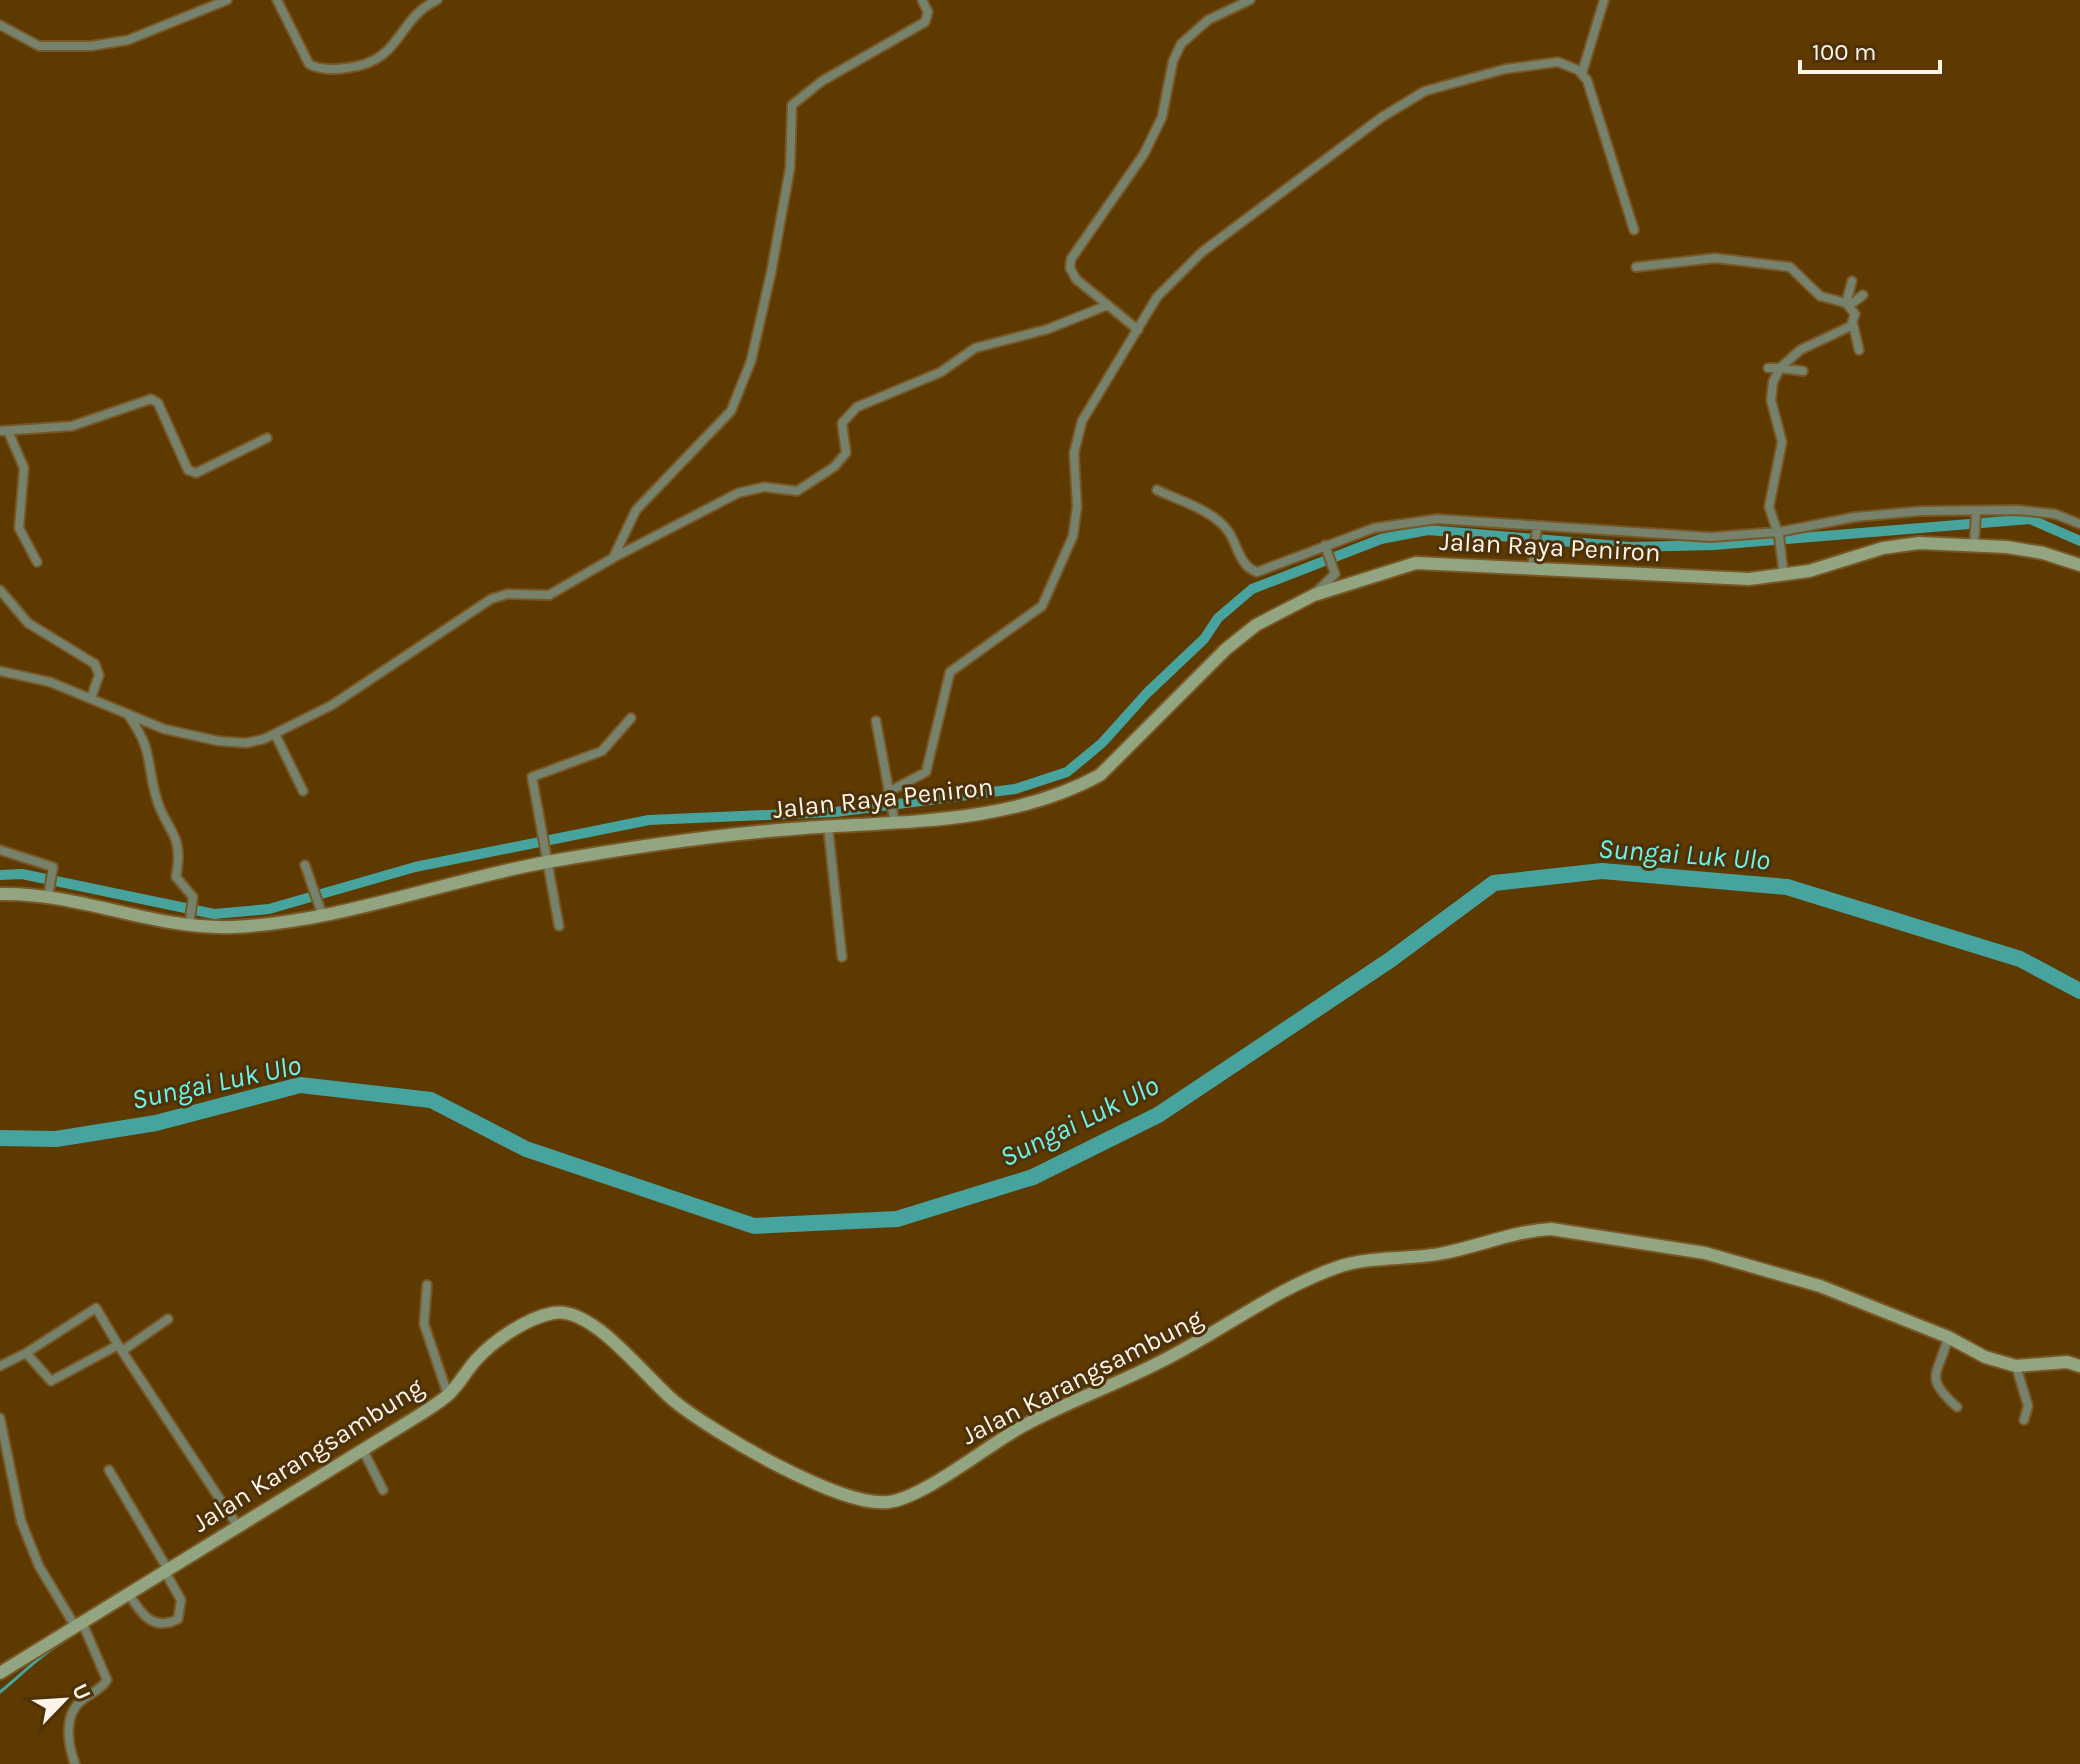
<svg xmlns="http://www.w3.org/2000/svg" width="2080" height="1764" viewBox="0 0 2080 1764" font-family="Karla,sans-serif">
<rect width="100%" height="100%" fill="#5e3900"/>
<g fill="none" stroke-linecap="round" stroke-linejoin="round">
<path stroke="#46a39d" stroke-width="3" d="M 0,1692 C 20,1676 41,1654 63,1642"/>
<path stroke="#46a39d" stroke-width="10" d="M 0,875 L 22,874 L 214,914 L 269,909 L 415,867 L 649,820 L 835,812 L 1015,789 L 1067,772 L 1102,743 L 1147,693 L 1204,639 L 1218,618 L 1252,589 L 1381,539 L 1428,530 L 1631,547 L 1714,545 L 2030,519 L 2080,541"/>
<path stroke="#46a39d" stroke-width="16" d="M 0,1138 L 56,1139 L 156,1123 L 300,1085 L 431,1100 L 526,1149 L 754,1226 L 897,1219 L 1033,1177 L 1158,1115 L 1390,960 L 1494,883 L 1602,871 L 1787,887 L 2020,959 L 2080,991"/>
<defs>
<path id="street" d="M 277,0 L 309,64 C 320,70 333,70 346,68 C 403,62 395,20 437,0
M 0,25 L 39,46 L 91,46 L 128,40 L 227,0
M 1582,73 L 1604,0
M 1636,267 L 1715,258 L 1790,267 L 1820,296 L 1846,303 L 1855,314 L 1851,326 L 1800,350 L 1780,368 L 1803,371
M 1846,303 L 1852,281
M 1850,305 L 1863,295
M 1853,324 L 1859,350
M 1138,330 L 1076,279 L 1070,268 L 1071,259 L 1144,154 L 1162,117 L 1173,61 L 1181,44 L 1208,20 L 1250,0
M 1768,368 L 1780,368 L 1773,382 L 1771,400 L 1782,442 L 1769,507 L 1779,536 L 1784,576
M 0,431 L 72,426 L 151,399 L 158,403 L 188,470 L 196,473 L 267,438
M 8,431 L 24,468 L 19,528 L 37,562
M 1157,490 C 1180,501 1213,510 1228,531 C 1238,545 1239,566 1257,572 L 1374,528 L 1437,519 L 1710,537 L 1778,532 L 1855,517 L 1921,511 L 2018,510 L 2055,514 L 2080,524
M 1974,546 L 1976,513
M 613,558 L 738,493 L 764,487 L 797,491 L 834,467 L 846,453 L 842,423 L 857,407 L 941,372 L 975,348 L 1048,329 L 1108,305
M 1532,567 L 1537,527
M 0,590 L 28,623 L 95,664 L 99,675 L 91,698
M 1315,593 L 1335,574 L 1325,545
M 0,671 L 50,682 L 164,729 L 218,741 L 246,743 L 264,739 L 332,705 L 491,599 L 507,594 L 549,595 L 613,558 L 636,510 L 731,411 L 751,361 L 771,273 L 790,168 L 792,105 L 822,81 L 925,22 L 928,12 L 922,0
M 129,716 C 152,750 146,756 155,793 C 164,832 185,830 176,877 L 193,897 L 189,926
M 876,721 L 895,824
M 275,734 L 303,791
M 888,792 L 926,772 L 950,672 L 1042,606 L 1073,536 L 1077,507 L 1074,453 L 1082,421 L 1157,297 L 1202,252 L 1382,117 L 1425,91 L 1505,69 L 1558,62 L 1578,70 L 1587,80 L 1634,230
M 828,827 L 842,957
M 0,850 L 53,867 L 48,897
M 305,865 L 322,914
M 559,926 L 532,777 L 602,751 L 631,718
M 427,1285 L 424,1324 L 448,1395
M 1948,1337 C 1939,1375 1922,1376 1957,1407
M 122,1351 L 168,1319
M 26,1353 L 96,1308 L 118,1345
M 0,1366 L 26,1353 L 51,1381 L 118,1345 L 237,1525
M 2016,1366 L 2028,1406 L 2024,1420
M 0,1418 L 21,1521 L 39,1566 L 75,1626
M 363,1450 L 383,1490
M 109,1470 L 167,1568
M 128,1593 C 141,1613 152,1632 178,1619 L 181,1600 L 164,1570
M 75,1764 C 68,1745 63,1716 81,1701 C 90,1693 101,1690 107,1680 L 82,1622"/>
<path id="secondary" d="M 0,894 C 79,892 153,930 233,927 C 339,922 443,881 547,862 C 632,847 719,834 805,828 C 904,821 1011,824 1100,775 L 1226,649 L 1256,625 L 1314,595 L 1416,563 L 1749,579 L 1809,571 L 1883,548 L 1919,543 L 2007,547 L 2043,553 L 2080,565
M 0,1673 L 421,1414 C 430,1408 440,1402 448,1395 C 459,1385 466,1371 476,1360 C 494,1340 527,1318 553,1313 C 592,1305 645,1377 674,1401 C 712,1432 841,1508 888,1502 C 924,1498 989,1444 1023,1426 C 1069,1401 1118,1384 1164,1360 C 1223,1330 1278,1287 1341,1266 C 1372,1256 1411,1260 1444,1253 C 1480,1246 1514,1231 1551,1229 L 1705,1253 L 1820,1286 L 1948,1337 L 1985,1357 L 2016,1366 L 2067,1362 L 2080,1366"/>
</defs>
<use href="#street" stroke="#775725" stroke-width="12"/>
<use href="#secondary" stroke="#775725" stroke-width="16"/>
<use href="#street" stroke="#76826b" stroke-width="8"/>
<use href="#secondary" stroke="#93a580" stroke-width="12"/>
</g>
<g text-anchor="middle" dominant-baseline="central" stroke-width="6" stroke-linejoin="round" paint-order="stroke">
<g font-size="26" fill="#fcf3e9" stroke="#4d3109">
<text transform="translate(1550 547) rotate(3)">Jalan Raya Peniron</text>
<text transform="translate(883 798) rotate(-6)">Jalan Raya Peniron</text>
<text transform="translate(1082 1377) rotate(-27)">Jalan Karangsambung</text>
<text transform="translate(308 1455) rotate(-32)">Jalan Karangsambung</text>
</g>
<g font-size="28" font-style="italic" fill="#6df2e9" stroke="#4d3109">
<text transform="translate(1684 854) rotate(4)">Sungai Luk Ulo</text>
<text transform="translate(216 1082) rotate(-12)">Sungai Luk Ulo</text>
<text transform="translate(1079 1121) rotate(-26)">Sungai Luk Ulo</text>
</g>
</g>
<g transform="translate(64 1700) rotate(65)" stroke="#4d3109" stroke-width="6" paint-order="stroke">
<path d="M0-6L14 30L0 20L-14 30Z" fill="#fcf3e9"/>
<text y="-12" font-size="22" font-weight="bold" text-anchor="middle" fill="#fcf3e9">U</text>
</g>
<path d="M1800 60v12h140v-12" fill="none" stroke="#fcf3e9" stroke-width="4"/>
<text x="1812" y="60" font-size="24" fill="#fcf3e9" stroke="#4d3109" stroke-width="6" paint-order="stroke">100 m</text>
</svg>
